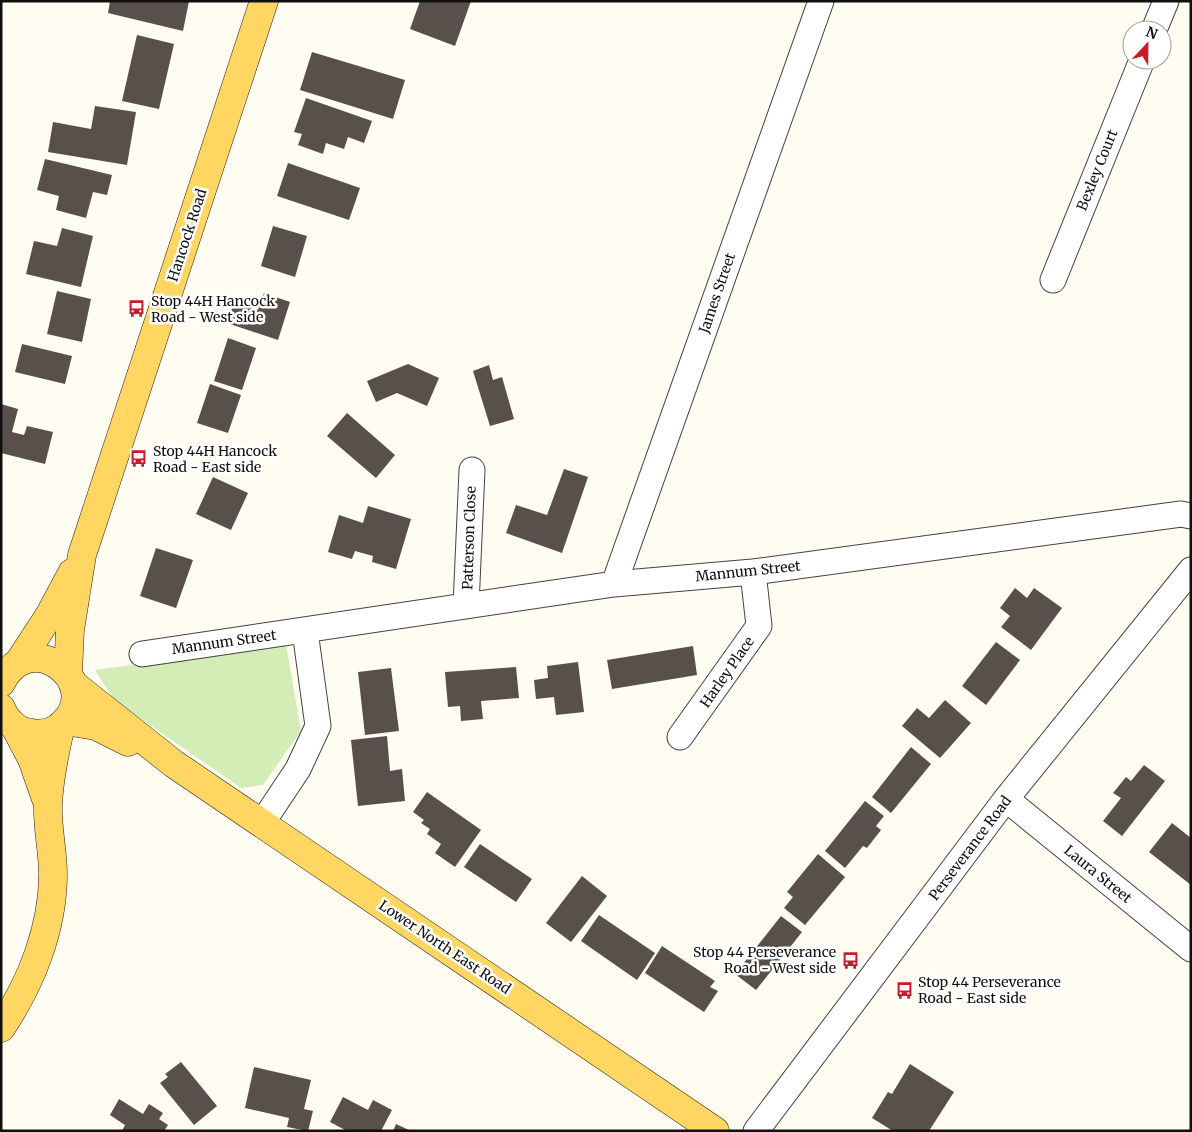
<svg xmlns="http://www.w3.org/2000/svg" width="1192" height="1132" viewBox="0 0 1192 1132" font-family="Merriweather,serif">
<rect width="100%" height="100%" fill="#fffcf2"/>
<path fill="#d4edb7" d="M 286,644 L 301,731 L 263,785 L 241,788 L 114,700 L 95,670 Z"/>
<path fill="#59504b" d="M 110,1 L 189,1 L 183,31 L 108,13 Z
M 420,1 L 471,1 L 455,46 L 410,29 Z
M 137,35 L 174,44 L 159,109 L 122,101 Z
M 312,52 L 405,80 L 393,119 L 300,90 Z
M 306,98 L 372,121 L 364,143 L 348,137 L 344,149 L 326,143 L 323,154 L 298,145 L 302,134 L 294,132 Z
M 95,106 L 136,112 L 127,165 L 48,152 L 53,122 L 91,129 Z
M 45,159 L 112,175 L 107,195 L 93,192 L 86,218 L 56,210 L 59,196 L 37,190 Z
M 288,163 L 360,188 L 349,220 L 277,196 Z
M 273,226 L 307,236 L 295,277 L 261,266 Z
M 62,228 L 93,236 L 81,287 L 26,274 L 34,241 L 57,246 Z
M 57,291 L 91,299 L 82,342 L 47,334 Z
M 264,293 L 290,302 L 278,340 L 227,323 L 234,302 L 258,310 Z
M 228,338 L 256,348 L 242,390 L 214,381 Z
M 22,344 L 72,356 L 65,384 L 15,372 Z
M 408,364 L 439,378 L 427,406 L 397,393 L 376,402 L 367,381 Z
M 489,365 L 493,380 L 502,377 L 514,419 L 490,426 L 473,371 Z
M 210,384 L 241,395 L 228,433 L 197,423 Z
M 1,404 L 18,409 L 12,432 L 24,435 L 27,426 L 53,432 L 45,464 L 1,453 Z
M 347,413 L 395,455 L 376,478 L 327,436 Z
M 564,469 L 588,477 L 562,553 L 506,533 L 516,505 L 547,515 Z
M 213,477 L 248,493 L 231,530 L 196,514 Z
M 368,506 L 411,519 L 396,569 L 372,562 L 373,556 L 355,551 L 352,559 L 328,552 L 339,515 L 363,523 Z
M 156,548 L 193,560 L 176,608 L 140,596 Z
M 1015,588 L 1027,598 L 1034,588 L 1062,608 L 1031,650 L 1001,627 L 1010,616 L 1000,608 Z
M 996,642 L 1020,660 L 986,705 L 962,686 Z
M 693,646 L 697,675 L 612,689 L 607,660 Z
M 578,662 L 584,712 L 556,715 L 554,697 L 536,699 L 534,680 L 548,678 L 547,666 Z
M 516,667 L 519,698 L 481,701 L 483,719 L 461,721 L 460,706 L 448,707 L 445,672 Z
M 391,668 L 399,731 L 365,735 L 358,672 Z
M 945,700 L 971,723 L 940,758 L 902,726 L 917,708 L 929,718 Z
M 387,736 L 390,771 L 402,769 L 405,801 L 358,806 L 351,740 Z
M 911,747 L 931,764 L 891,813 L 872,797 Z
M 1144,765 L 1165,781 L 1122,836 L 1103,821 L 1121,798 L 1113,793 L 1126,777 L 1131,781 Z
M 427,792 L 481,830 L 455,867 L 435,853 L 441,844 L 427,834 L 430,829 L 421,823 L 424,820 L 413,812 Z
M 865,801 L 884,816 L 876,826 L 881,830 L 867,848 L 863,846 L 845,868 L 825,851 Z
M 1172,823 L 1191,838 L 1191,885 L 1149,852 Z
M 480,844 L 532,879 L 516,902 L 464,867 Z
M 818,854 L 845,877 L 805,925 L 784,908 L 793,897 L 787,892 Z
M 582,876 L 607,896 L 571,942 L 546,923 Z
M 599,915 L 655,953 L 637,980 L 581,941 Z
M 781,916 L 802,932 L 756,990 L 735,974 Z
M 662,946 L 715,981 L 710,987 L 718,991 L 704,1012 L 645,973 Z
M 181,1062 L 217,1106 L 194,1125 L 160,1083 L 168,1077 L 165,1074 Z
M 910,1064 L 954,1092 L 929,1131 L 893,1131 L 872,1118 L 888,1092 L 892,1094 Z
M 254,1067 L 311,1080 L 304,1109 L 313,1111 L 308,1131 L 287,1127 L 289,1118 L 245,1108 Z
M 343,1097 L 368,1110 L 373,1100 L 392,1110 L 381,1131 L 347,1131 L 330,1122 Z
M 119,1099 L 143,1114 L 149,1104 L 163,1113 L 159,1119 L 168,1125 L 164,1131 L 122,1131 L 125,1125 L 110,1115 Z
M 396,1124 L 411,1131 L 393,1131 Z"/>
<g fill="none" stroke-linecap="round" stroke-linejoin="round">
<defs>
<path id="minor" d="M 1154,30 L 1166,1
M 1053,280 L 1142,60
M 614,584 L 821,1
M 466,606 L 472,470
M 142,654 L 614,584 L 753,572 L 1181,514 L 1191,516
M 680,737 L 759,626 L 753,572
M 1006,799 L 1191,949
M 262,823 L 298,769 L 318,726 L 305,631
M 756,1131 L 1006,799 L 1191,570"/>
<path id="major" d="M 19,662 L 49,616 L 72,573
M 68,673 L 70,630 L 82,555 L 264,1
M 1,683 C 29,625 104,681 64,723 C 56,731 44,735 32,733 C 18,732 6,721 1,708
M 73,684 L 174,764 L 715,1131
M 65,721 L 96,726 L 128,742
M 15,727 L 32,759 L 46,799
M 1,1028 C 31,983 53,929 53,874 C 53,851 47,827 48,805 C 49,778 55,751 61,725"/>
</defs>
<use href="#minor" stroke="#424242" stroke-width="27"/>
<use href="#major" stroke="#202020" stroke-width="29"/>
<use href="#minor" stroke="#fff" stroke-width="25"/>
<use href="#major" stroke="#ffd662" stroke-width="28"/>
</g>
<defs>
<symbol id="bus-bare" viewBox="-9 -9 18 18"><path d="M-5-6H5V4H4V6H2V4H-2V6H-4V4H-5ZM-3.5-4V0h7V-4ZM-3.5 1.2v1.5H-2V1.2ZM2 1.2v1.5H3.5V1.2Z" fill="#ca1c28" stroke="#fff" stroke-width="2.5" paint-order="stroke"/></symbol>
</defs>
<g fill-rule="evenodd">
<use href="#bus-bare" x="124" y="296" width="25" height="25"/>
<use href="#bus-bare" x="126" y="446" width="25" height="25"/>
<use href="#bus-bare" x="838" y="948" width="25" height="25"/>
<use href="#bus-bare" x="892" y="978" width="25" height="25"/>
</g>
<g text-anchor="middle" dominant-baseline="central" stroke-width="5" stroke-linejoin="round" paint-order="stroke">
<g font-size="14" fill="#0f0f0f" stroke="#fff">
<text transform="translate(1097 170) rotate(-68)">Bexley Court</text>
<text transform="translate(187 235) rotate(-72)">Hancock Road</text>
<text transform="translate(717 293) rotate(-71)">James Street</text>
<text transform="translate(469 538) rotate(-88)">Patterson Close</text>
<text transform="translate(748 571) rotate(-6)">Mannum Street</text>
<text transform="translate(224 642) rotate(-8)">Mannum Street</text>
<text transform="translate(727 672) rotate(-55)">Harley Place</text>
<text transform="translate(970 848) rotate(-53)">Perseverance Road</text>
<text transform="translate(1098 874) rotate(39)">Laura Street</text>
<text transform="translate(445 947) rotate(34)">Lower North East Road</text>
</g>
<g font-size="14" fill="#0f0f0f" stroke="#fff" text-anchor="start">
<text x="151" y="301">Stop 44H Hancock<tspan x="151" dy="16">Road - West side</tspan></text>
<text x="153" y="451">Stop 44H Hancock<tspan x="153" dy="16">Road - East side</tspan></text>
<text x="836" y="952" text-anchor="end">Stop 44 Perseverance<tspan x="836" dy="16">Road - West side</tspan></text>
<text x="918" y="982">Stop 44 Perseverance<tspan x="918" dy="16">Road - East side</tspan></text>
</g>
</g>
<rect width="1192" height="1132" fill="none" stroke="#0f0f0f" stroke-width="5"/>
<g transform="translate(1147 45) rotate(22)"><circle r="24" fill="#ffffff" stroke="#9f9f9f"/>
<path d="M0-4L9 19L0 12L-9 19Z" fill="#ca1c28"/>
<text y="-8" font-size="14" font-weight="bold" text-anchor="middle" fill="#0f0f0f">N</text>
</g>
</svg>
